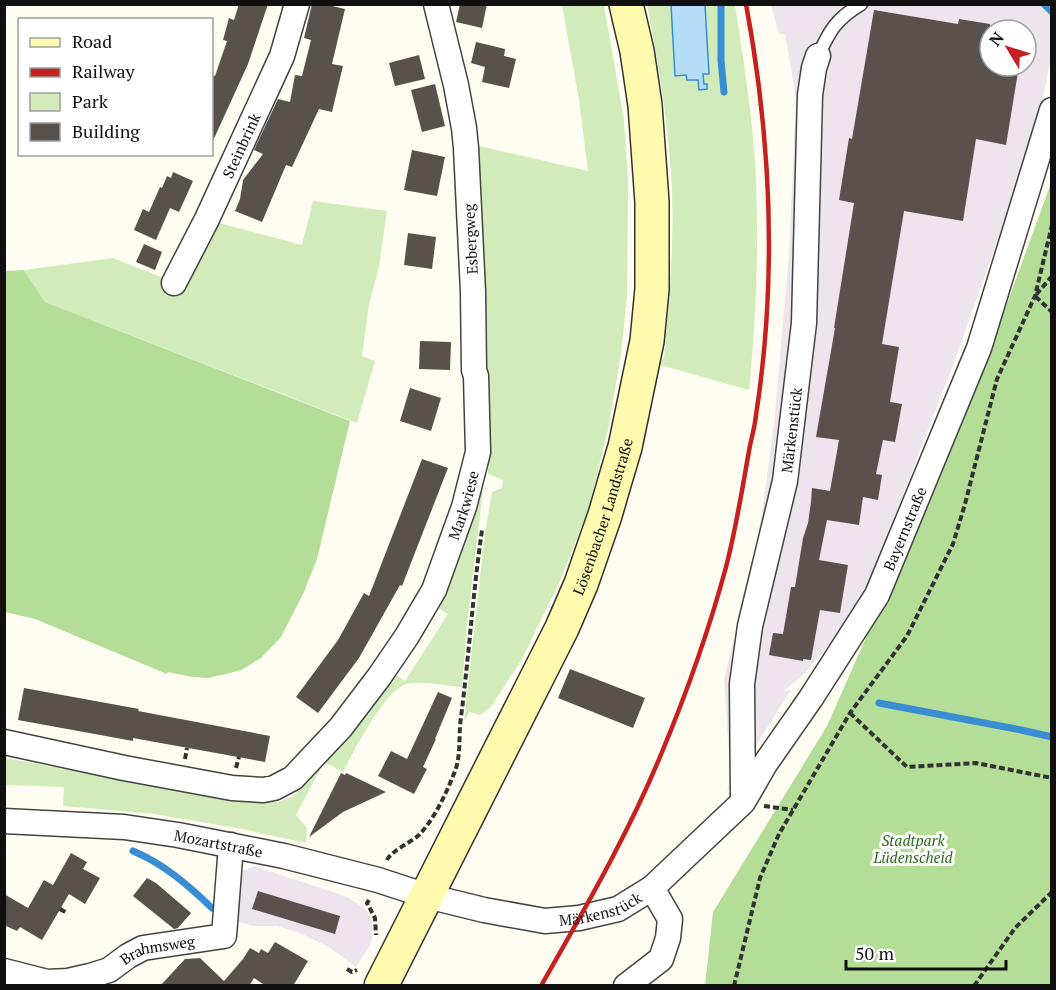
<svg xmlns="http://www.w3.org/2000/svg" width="1056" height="990" viewBox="0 0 1056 990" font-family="'PT Serif',serif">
<rect width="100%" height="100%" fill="#fffdf2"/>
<path fill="#eee4ee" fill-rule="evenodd" d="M 771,5 L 1051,5 L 1052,53 L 1042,103 L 1027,158 L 953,365 L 876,565 L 862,594 L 845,623 L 827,647 L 805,673 L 784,691 L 791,690 L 725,794 L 729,786 L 730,773 L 724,679 L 757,543 L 763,506 L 774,424 L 789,256 L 796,98 L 785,34 L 779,34 ZM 990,30 L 1026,30 L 1026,66 L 990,66 Z
M 254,866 L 333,892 L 347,897 L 366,909 L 372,923 L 372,939 L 370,945 L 356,967 L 329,947 L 302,934 L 277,926 L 252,926 L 236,921 L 240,877 L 243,871 Z"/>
<path fill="#d1ecba" d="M 562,5 L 604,5 L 624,120 L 628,182 L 627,297 L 621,355 L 608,430 L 588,510 L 560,581 L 522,659 L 490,708 L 480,715 L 470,712 L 464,721 L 485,533 L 492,492 L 502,488 L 503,480 L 488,474 L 486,405 L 475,145 L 588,171 L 579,100 Z
M 647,5 L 735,5 C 744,62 753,120 756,178 C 759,249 756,320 749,390 L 660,365 L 664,357 C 670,296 675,234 671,173 C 667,116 658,60 647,5 Z
M 313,201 L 387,211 L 379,267 L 369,304 L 362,356 L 375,361 L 357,423 L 45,302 L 24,270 L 113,258 L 181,285 L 215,222 L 302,245 Z
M 476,488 L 483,490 L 467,624 L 462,687 C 446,686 421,680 406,684 C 384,691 354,751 343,772 L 324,762 L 296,815 L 307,828 L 306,843 L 242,829 L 154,814 L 63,806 L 64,787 L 5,785 L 4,758 L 249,802 L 278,802 L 293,796 L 302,787 L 322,758 L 393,673 L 405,681 L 448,614 L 435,606 Z"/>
<path fill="#b4dd98" d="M 1051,183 L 1051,985 L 705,986 L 713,912 L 827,726 L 891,581 L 989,353 Z
M 24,270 L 45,302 L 350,421 L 317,559 L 304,592 L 281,637 L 261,658 L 241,670 L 226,674 L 208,678 L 192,677 L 168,672 L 167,674 L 35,619 L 5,612 L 5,271 Z"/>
<path fill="#b5dcf9" stroke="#398ed3" stroke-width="1.5" d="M 671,5 L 705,5 L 709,74 L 703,74 L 704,84 L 707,84 L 707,89 L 699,90 L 698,80 L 687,80 L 686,75 L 675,76 Z"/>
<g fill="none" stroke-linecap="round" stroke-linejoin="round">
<path stroke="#398ed3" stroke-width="7" d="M 721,4 L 721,61 L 724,92
M 1044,4 L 1052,12
M 879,703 L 1021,730 L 1052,737
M 133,851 C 164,864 188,885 212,908"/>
</g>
<path fill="#59514b" d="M 239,4 L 268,4 L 248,64 L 212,143 L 212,75 L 215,76 L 227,41 L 223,40 L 229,18 L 234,20 Z
M 312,4 L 324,4 L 345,9 L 332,64 L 343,66 L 332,112 L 319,109 L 292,167 L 286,165 L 262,222 L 235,211 L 240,199 L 243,180 L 263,154 L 254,150 L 278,99 L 290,102 L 295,75 L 302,76 L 311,40 L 304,38 Z
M 460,4 L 487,4 L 482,28 L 456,22 Z
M 874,10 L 958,24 L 959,19 L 990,24 L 990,66 L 1019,66 L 1006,145 L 976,139 L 963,221 L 904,211 L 882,344 L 899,347 L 890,402 L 902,404 L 895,442 L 883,440 L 876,474 L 882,475 L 878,500 L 863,497 L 859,525 L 827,520 L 819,560 L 848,565 L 840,613 L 820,610 L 811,660 L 803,659 L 803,661 L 769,655 L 773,633 L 783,634 L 791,587 L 795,587 L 803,538 L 808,523 L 811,502 L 812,488 L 830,491 L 839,440 L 816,437 L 835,328 L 834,328 L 854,203 L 839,200 L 849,138 L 852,139 Z
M 476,42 L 505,49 L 504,56 L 516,59 L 509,88 L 482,82 L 485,67 L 471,63 Z
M 419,55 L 425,79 L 395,86 L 389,63 Z
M 435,84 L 445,126 L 422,132 L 411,90 Z
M 412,150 L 445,157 L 437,196 L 404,190 Z
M 173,172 L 193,181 L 179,212 L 170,208 L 156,240 L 134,230 L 143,209 L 149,212 L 160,187 L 162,188 L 167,176 L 171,178 Z
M 408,233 L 436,237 L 432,269 L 404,265 Z
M 144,244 L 162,252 L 155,270 L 136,262 Z
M 420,341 L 451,342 L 450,370 L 419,369 Z
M 410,388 L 441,398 L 431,431 L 400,421 Z
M 422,459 L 448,468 L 402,586 L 400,585 L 359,658 L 318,713 L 296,697 L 338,640 L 364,593 L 369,596 Z
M 570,669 L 645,698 L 633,728 L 558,698 Z
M 24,688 L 139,709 L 138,711 L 270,736 L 265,762 L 133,738 L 133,741 L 18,720 Z
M 438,692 L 452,698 L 435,739 L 436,739 L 423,767 L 427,769 L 414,794 L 378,776 L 391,751 L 407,759 Z
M 341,773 L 345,775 L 346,773 L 386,792 L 343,812 L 309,837 Z
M 71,853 L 87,862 L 83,869 L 100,878 L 85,904 L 69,894 L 42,940 L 20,927 L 17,931 L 4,925 L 4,894 L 28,908 L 44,880 L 53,885 Z
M 147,878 L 156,883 L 191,913 L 178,928 L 174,929 L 133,896 Z
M 258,891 L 340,916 L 335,934 L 252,909 Z
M 275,942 L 308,961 L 293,986 L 266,986 L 254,978 L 249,986 L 160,986 L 185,959 L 200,958 L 224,981 L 243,959 L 250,948 L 259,953 L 261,949 L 268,953 Z"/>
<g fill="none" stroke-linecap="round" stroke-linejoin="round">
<defs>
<path id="lane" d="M 818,56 C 830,30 836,19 861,4"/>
<g id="street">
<path id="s1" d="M 174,283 L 207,219 L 282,56 L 297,4"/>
<path id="s2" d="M 4,742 L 124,768 L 232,788 L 263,790 L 274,788 L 293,778 L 341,727 L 379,677 L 407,636 L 434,590 L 464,507 L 478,452 L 476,376 L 474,370 L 473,292 L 466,148 L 464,128 L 456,85 L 436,4"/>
<path id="s3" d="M 743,800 L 742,684 L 750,626 L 785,481 L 804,323 L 810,95 L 814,68 L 818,56"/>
<path id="s4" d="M 4,821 L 124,827 L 178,835 L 284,856 L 378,880 L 427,896 L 484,910 L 545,921 L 579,918 L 618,909 L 652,888 L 743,802 L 765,764 L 811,698 L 877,595 L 979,348 L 1052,110"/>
<path id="s5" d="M 4,971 L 47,982 L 68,981 L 90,976 L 109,970 L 128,956 L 143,948 L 224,936 L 231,845"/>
<path d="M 626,986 L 661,959 L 668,938 L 670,919 L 652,888"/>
</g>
<g id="secondary">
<path id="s6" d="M 381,986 L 562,628 L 581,584 L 605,515 L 614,484 L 625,447 L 647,341 L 652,289 L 652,202 L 645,105 L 637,51 L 626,4"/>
</g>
</defs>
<use href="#lane" stroke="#434343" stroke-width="15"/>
<use href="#street" stroke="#434343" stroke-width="27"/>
<use href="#secondary" stroke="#323232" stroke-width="36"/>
<path stroke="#323232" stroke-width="4" stroke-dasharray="6 3" stroke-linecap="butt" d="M 1052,276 L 1035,296 L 1052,312
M 850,713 L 907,767 L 976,763 L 1052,778
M 185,759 L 187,748
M 236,768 L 239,757
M 764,806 L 793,810
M 387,860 C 391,851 410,843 419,835 C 434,819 445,796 453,776 C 462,757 458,737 461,717 C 469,655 473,592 482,530
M 369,900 L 367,903 L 375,918 L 376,935
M 60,909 L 67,913
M 347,969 L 352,972 L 357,970
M 734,986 L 760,878 L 779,834 L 850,713 L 907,636 L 953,544 L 965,504 L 997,379 L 1035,296 L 1052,225
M 974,986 L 1015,928 L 1052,892"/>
<use href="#lane" stroke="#fff" stroke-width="12"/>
<use href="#street" stroke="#fff" stroke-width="24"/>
<use href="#secondary" stroke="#fffaad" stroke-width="33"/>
<path stroke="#c62121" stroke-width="4.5" d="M 541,986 C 584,910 629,833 662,752 C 687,692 709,630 726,567 C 736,529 742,490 749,451 C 751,439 755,427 756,415 C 777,280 771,139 746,4"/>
</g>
<g text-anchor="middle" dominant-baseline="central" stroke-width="6" stroke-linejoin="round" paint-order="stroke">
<g font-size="15" fill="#101010" stroke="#fff">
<text stroke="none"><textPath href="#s1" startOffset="153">Steinbrink</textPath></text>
<text transform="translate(470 239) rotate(-93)">Esbergweg</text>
<text stroke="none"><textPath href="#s3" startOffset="375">Märkenstück</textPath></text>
<text stroke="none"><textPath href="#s2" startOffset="622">Markwiese</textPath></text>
<text stroke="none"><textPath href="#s6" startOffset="520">Lösenbacher Landstraße</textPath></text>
<text stroke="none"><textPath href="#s4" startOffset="1110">Bayernstraße</textPath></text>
<text stroke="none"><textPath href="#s4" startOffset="216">Mozartstraße</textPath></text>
<text stroke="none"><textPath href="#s4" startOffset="609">Märkenstück</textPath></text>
<text stroke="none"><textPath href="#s5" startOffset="162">Brahmsweg</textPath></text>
</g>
<g font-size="15" font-style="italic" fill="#296b1c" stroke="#fff">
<text x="913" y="840">Stadtpark<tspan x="913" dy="17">Lüdenscheid</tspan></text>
</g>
</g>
<rect width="1056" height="990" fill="none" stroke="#101010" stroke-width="12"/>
<rect x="18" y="18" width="195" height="138" fill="#ffffff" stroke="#9f9f9f" stroke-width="1.5"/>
<rect x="30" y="38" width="30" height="9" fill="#fffaad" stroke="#9f9f9f" stroke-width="1.5"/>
<text x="72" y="48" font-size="18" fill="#101010">Road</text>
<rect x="30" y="68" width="30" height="9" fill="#c62121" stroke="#9f9f9f" stroke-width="1.5"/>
<text x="72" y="78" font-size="18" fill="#101010">Railway</text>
<rect x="30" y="93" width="30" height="18" fill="#d1ecba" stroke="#9f9f9f" stroke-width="1.5"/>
<text x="72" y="108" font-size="18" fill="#101010">Park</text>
<rect x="30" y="123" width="30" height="18" fill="#59514b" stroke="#9f9f9f" stroke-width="1.5"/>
<text x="72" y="138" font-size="18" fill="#101010">Building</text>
<g transform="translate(1008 48) rotate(308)"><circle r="28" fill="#ffffff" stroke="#9f9f9f" stroke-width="1.5"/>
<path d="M0-4.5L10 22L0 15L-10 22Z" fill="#c62121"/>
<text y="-9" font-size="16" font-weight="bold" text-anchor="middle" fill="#101010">N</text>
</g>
<path d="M846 960v9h160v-9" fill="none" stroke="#101010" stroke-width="3"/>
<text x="855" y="960" font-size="18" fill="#101010" stroke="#ffffff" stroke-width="4.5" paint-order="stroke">50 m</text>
</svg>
